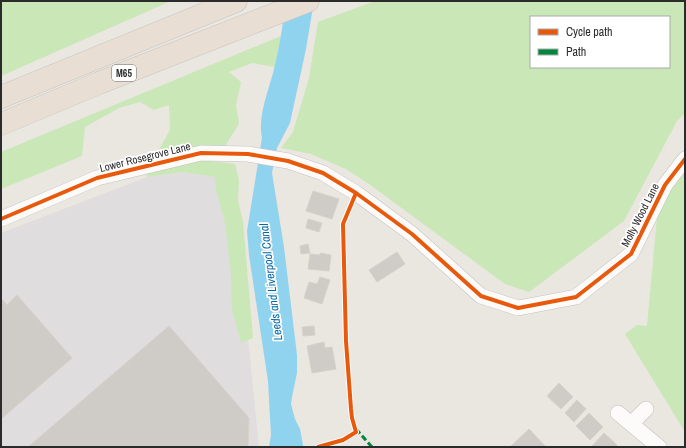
<svg xmlns="http://www.w3.org/2000/svg" width="686" height="448" viewBox="0 0 686 448" font-family="'Archivo Narrow',sans-serif">
<rect width="100%" height="100%" fill="#eae6e0"/>
<path fill="#e0dddf" d="M 183,172 L 229,179 L 239,251 L 259,447 L 1,447 L 1,233 L 147,177 Z"/>
<path fill="#c9e7b7" fill-rule="evenodd" d="M 1,1 L 171,1 L 1,76 Z
M 375,1 L 685,1 L 685,113 L 677,121 L 624,221 L 529,292 L 505,284 L 369,184 L 346,169 L 311,154 L 281,148 L 293,132 L 309,78 L 318,22 ZM 531,17 L 669,17 L 669,67 L 531,67 Z
M 281,36 L 275,67 L 252,63 L 229,72 L 241,82 L 236,105 L 239,124 L 225,146 L 200,147 L 156,155 L 170,130 L 169,105 L 154,110 L 140,102 L 119,108 L 85,127 L 82,156 L 1,189 L 1,152 Z
M 202,160 L 235,164 L 239,180 L 238,200 L 243,222 L 253,338 L 241,343 L 232,310 L 231,274 L 225,223 L 216,190 L 215,177 L 183,172 L 147,177 L 147,170 Z
M 685,161 L 685,432 L 625,334 L 637,325 L 647,326 L 659,196 Z"/>
<path fill="#90d3ef" d="M 286,1 L 314,1 L 306,49 L 290,123 L 277,148 L 272,173 L 284,247 L 297,355 L 297,373 L 292,397 L 291,404 L 295,419 L 300,429 L 303,445 L 302,447 L 269,447 L 271,435 L 268,381 L 249,255 L 247,231 L 262,138 C 257,115 270,88 275,65 C 280,44 283,23 286,1 Z"/>
<path fill="#cfccc7" stroke="#d5d2cc" d="M 313,191 L 339,199 L 332,219 L 306,211 Z
M 308,219 L 322,223 L 319,232 L 306,228 Z
M 308,244 L 310,253 L 301,254 L 300,246 Z
M 397,252 L 405,264 L 377,282 L 369,270 Z
M 320,253 L 331,255 L 329,271 L 308,269 L 310,254 L 320,255 Z
M 320,277 L 330,280 L 322,304 L 304,298 L 309,282 L 317,284 Z
M 17,295 L 72,358 L 1,419 L 1,298 L 7,305 Z
M 169,326 L 249,418 L 248,447 L 28,447 Z
M 314,326 L 315,335 L 303,336 L 302,327 Z
M 324,342 L 325,348 L 332,347 L 336,369 L 312,373 L 307,346 Z
M 559,383 L 573,397 L 561,409 L 547,396 Z
M 577,400 L 586,409 L 574,422 L 565,413 Z
M 589,413 L 603,427 L 590,440 L 576,426 Z
M 529,429 L 546,447 L 510,447 Z
M 604,433 L 617,445 L 614,447 L 592,447 L 592,446 Z"/>
<g fill="none" stroke-linecap="round" stroke-linejoin="round">
<defs>
<path id="minor" d="M 1,219 L 97,178 L 201,153 L 248,154 L 288,161 L 323,173 L 356,193 L 412,234 L 481,296 L 518,308 L 576,297 L 631,254 L 665,185 L 685,159
M 618,413 L 659,447
M 631,424 L 646,409"/>
<path id="highway" d="M 1,97 L 236,1
M 1,124 L 99,83 L 308,1"/>
</defs>
<use href="#minor" stroke="#c3c2c2" stroke-width="16"/>
<use href="#highway" stroke="#c5c4c1" stroke-width="23"/>
<use href="#minor" stroke="#fcfbfa" stroke-width="15"/>
<use href="#highway" stroke="#e9ded3" stroke-width="22"/>
<path stroke="#00873e" stroke-width="3" stroke-dasharray="6 3" stroke-linecap="butt" d="M 356,429 L 372,447"/>
<defs>
<path id="cycleway" d="M 1,219 L 97,178 L 201,153 L 248,154 L 288,161 L 323,173 L 356,193 L 412,234 L 481,296 L 518,308 L 576,297 L 631,254 L 665,185 L 685,159
M 318,447 L 343,440 L 356,432 L 352,418 L 351,409 L 346,341 L 343,224 L 356,193"/>
</defs>
<use href="#cycleway" stroke="#fff" stroke-width="6"/>
<use href="#cycleway" stroke="#e8590c" stroke-width="4"/>
</g>
<g text-anchor="middle" dominant-baseline="central" stroke-width="3.5" stroke-linejoin="round" paint-order="stroke">
<rect fill="#fff" stroke="#6b6b6b" stroke-width="1" x="112" y="65" width="24" height="16" rx="3"/>
<g font-size="10" font-weight="bold" fill="#2b2b2b">
<text x="124" y="73">M65</text>
</g>
<g font-size="11" fill="#2b2b2b" stroke="#fff">
<text transform="translate(145 157) rotate(-14)">Lower Rosegrove Lane</text>
<text transform="translate(640 215) rotate(-63)">Molly Wood Lane</text>
</g>
<g font-size="12" font-style="italic" fill="#0667a4" stroke="#fff">
<text transform="translate(271 282) rotate(-97)">Leeds and Liverpool Canal</text>
</g>
</g>
<rect width="686" height="448" fill="none" stroke="#2b2b2b" stroke-width="4"/>
<rect x="530" y="16" width="140" height="52" fill="#ffffff" stroke="#aaaaaa"/>
<rect x="538" y="29" width="20" height="6" fill="#e8590c" stroke="#aaaaaa"/>
<text x="566" y="36" font-size="12" fill="#2b2b2b">Cycle path</text>
<rect x="538" y="49" width="20" height="6" fill="#00873e" stroke="#aaaaaa"/>
<text x="566" y="56" font-size="12" fill="#2b2b2b">Path</text>
</svg>
